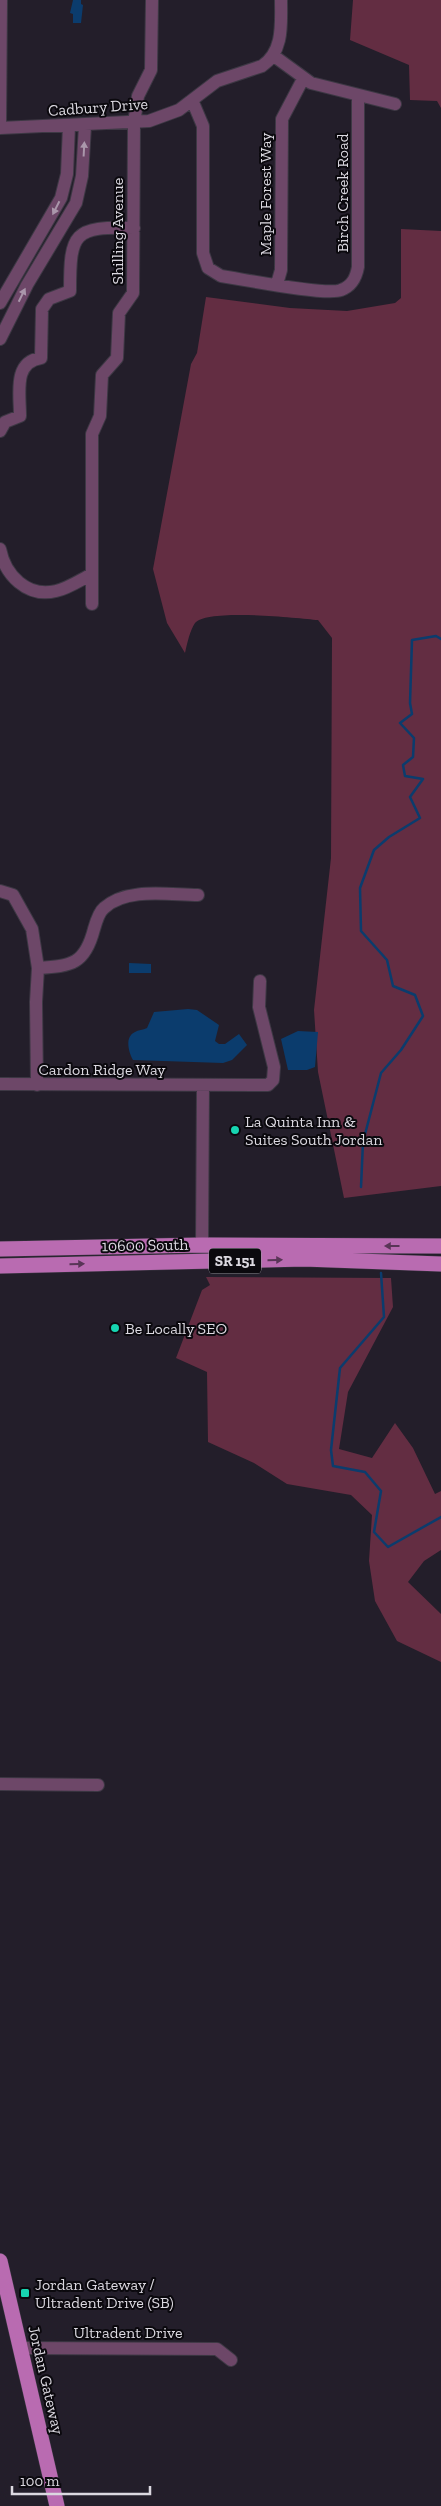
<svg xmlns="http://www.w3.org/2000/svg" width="441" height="2506" viewBox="0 0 441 2506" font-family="'Zilla Slab',serif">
<rect width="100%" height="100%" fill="#231e2a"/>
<path fill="#632d42" d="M 353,0 L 441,0 L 441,108 L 437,101 L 410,100 L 409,65 L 350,40 Z
M 401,229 L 441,231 L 441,1186 L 344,1198 L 318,1072 L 314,1010 L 331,858 L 332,638 L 318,620 C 296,618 207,608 195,623 C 190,630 187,644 185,653 L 167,623 L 153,569 L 191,364 L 197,353 L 206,297 L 290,308 L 347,311 L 395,303 L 401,298 Z
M 206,1277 L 391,1278 L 393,1307 L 348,1392 L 339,1449 L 372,1458 L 395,1423 L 413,1448 L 435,1494 L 441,1491 L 441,1550 L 424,1561 L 408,1582 L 441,1614 L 441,1662 L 397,1641 L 375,1601 L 369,1561 L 372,1515 L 351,1495 L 287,1484 L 254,1463 L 208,1442 L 207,1372 L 176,1358 L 202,1290 L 210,1285 Z"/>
<path fill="#0b3c6d" d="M 73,0 L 81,0 L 81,4 L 83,5 L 81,23 L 73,23 L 73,14 L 70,13 Z
M 129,963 L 151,964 L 151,973 L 129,973 Z
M 188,1009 L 197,1010 L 219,1025 L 215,1041 L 219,1044 L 225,1044 L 239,1034 L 247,1045 L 232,1060 L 223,1063 L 133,1060 C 129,1053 124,1037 135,1032 C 138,1030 143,1030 147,1028 L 154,1012 Z
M 298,1031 L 318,1032 L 315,1067 L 307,1070 L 288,1070 L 281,1039 Z"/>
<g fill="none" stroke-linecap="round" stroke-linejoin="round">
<path stroke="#0b3c6d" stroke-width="2.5" d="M 361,1187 L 363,1142 L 381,1073 L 401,1050 L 423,1016 L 415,995 L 393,986 L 387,960 L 361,931 L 360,888 L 374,850 L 389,837 L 420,818 L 410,797 L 423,779 L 405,776 L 403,765 L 413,757 L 414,738 L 400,723 L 412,714 L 410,703 L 412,640 L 436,636 L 441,639
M 381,1273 L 384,1317 L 340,1368 L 331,1450 L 333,1466 L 365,1472 L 381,1491 L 374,1532 L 388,1547 L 441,1517"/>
<defs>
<path id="minor" d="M 274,56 L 311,83 L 395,104
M 192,100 L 203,126 L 203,253 L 208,268 L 221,276 C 242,279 326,296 341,290 C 352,286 356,278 358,267 L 358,95
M 0,128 L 149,121 L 179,110 L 217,81 L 262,66 C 284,51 281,24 281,0
M 0,128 L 1,0
M 277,284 L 281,270 L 282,119 L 303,79
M 0,303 L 61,198 L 67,174 L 69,126
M 0,339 L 27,285 L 76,203 L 82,176 L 85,126
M 0,431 L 5,422 L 20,416 C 20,393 13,362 41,358 L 42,309 L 49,299 L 70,291 C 70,233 73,226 134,228
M 0,549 C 5,575 27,598 56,591 C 69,588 80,580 92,574
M 92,604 L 92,434 L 100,416 L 102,375 L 117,358 L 119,313 L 133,293 L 134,123 L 138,96 L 151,70 L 152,0
M 0,891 L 13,895 L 32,929 L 38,968 L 36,1002 L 37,1085
M 38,968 C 72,966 85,964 94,929 C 96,922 99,912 104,908 C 127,887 169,895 198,895
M 0,1084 L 268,1085 L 273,1080 L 274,1067 L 259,1007 L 260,981
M 202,1245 L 203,1085
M 0,1784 L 98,1785
M 20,2348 L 217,2349 L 231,2360"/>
<path id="major" d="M 0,1249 L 202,1245 L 441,1246
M 0,1266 L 304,1259 L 441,1264
M 0,2261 L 57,2506"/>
</defs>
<use href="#minor" stroke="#3d3844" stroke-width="14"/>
<use href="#major" stroke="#3d3844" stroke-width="16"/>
<use href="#minor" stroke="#6d4768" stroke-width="12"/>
<use href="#major" stroke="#b96bb1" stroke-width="15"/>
</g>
<defs><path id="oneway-solid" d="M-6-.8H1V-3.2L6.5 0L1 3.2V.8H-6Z" transform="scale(1.25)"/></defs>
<g fill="#aa97ab">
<use href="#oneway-solid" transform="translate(84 149) rotate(-87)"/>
<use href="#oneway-solid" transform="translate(56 208) rotate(117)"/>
<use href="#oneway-solid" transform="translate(22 295) rotate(-64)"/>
</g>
<g fill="#593557">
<use href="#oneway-solid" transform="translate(392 1246) rotate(-180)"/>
<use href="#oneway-solid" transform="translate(275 1260) rotate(-1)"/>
<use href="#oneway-solid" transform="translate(77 1264) rotate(-1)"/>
</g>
<g fill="#17d5b2" stroke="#0b090e" stroke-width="2">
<circle cx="235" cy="1130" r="5"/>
<circle cx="115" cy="1328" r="5"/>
<rect x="20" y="2288" width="10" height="10" rx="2.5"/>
</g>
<g text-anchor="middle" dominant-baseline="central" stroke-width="4" stroke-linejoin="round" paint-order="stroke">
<rect fill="#0b090e" stroke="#9d9ba2" stroke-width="1" x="209" y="1248.5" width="52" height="25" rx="4"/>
<g font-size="15" font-weight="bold" fill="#dcd9e1">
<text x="235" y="1261">SR 151</text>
</g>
<g font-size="16" fill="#dcd9e1" stroke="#0b090e">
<text transform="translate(98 107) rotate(-4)">Cadbury Drive</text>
<text transform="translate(342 193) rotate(-90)">Birch Creek Road</text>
<text transform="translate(265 194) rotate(-90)">Maple Forest Way</text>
<text transform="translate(117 231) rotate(-90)">Shilling Avenue</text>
<text x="102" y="1069">Cardon Ridge Way</text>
<text transform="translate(145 1245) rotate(-1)">10600 South</text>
<text x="128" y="2332">Ultradent Drive</text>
<text transform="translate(46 2380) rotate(77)">Jordan Gateway</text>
</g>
<g font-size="16" fill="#dcd9e1" stroke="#0b090e" text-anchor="start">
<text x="245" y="1121">La Quinta Inn &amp;<tspan x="245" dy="18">Suites South Jordan</tspan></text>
<text x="125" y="1328">Be Locally SEO</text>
<text x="35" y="2284">Jordan Gateway /<tspan x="35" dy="18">Ultradent Drive (SB)</tspan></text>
</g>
</g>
<path d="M12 2486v8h138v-8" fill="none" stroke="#dcd9e1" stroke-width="2.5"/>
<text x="20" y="2486" font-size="15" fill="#dcd9e1" stroke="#0b090e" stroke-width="4" paint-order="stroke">100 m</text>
</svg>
